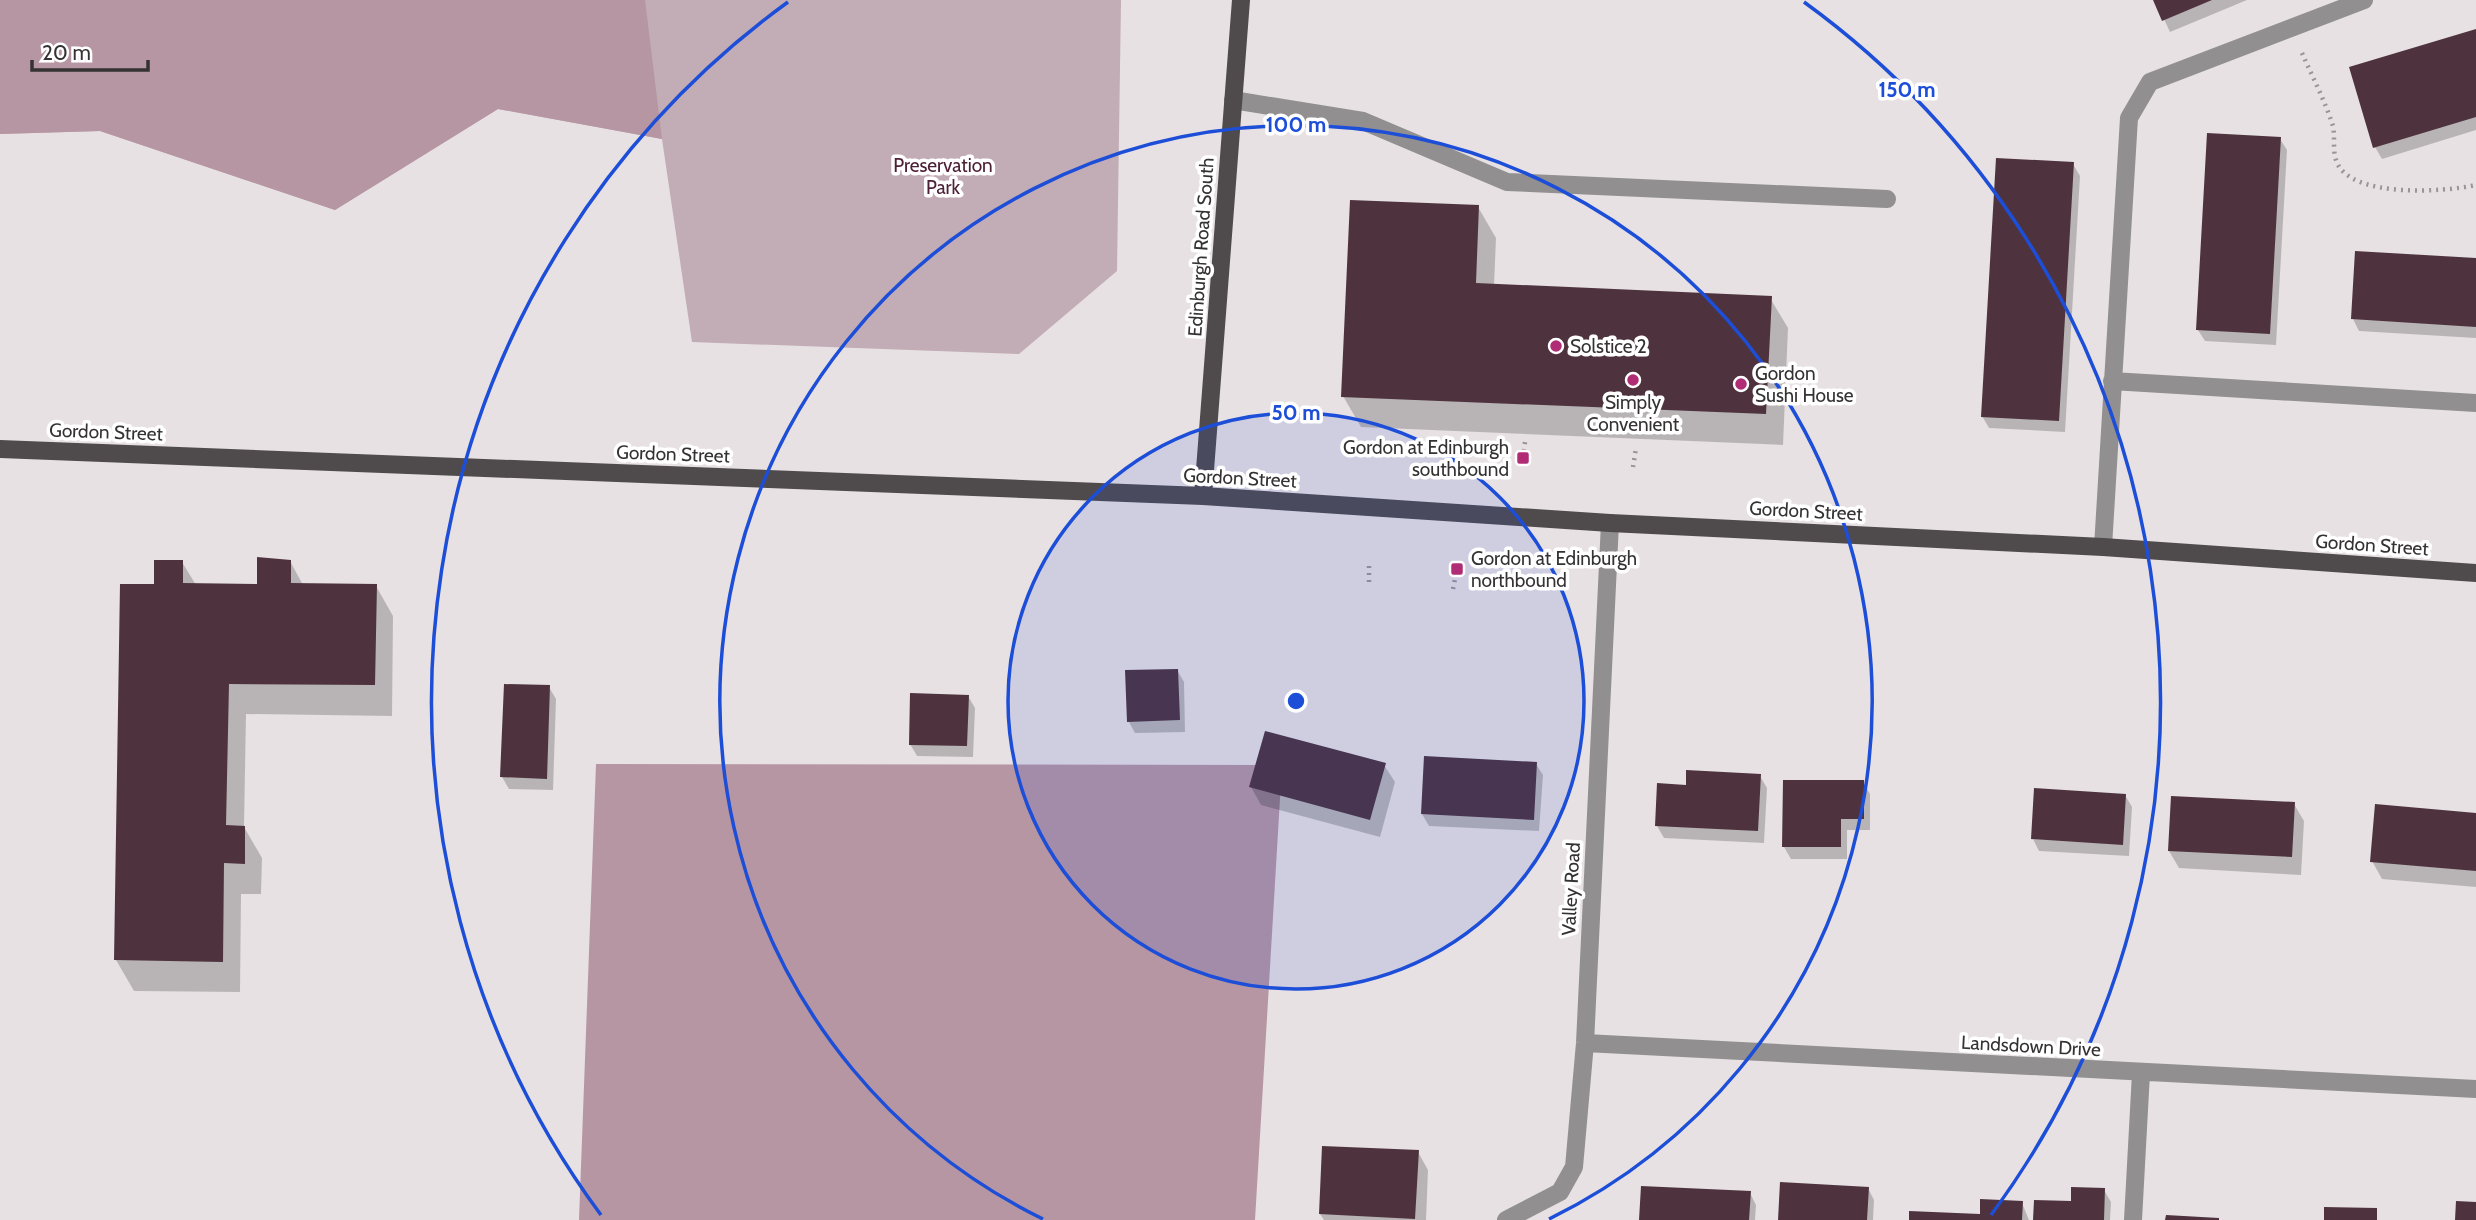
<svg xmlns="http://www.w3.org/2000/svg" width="2476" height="1220" viewBox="0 0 2476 1220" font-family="Cabin,sans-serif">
<rect width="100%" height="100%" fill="#e7e1e3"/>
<path fill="#c2acb5" d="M 0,0 L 1121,0 L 1117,271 L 1019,354 L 692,342 L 662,139 L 498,109 L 335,210 L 100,131 L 0,134 Z"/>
<path fill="#b696a3" d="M 0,0 L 645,0 L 662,139 L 498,109 L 335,210 L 100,131 L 0,134 Z
M 596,764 L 1282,765 L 1255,1220 L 579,1220 Z"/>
<path fill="#0003" d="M 2155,0 L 2247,0 L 2170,32 Z
M 2476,30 L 2476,130 L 2382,159 L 2375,147 Z
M 2280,139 L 2287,150 L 2276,345 L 2205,341 L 2198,330 Z
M 2073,164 L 2080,176 L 2065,432 L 1989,428 L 1982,416 Z
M 1478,207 L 1496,238 L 1494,286 L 1770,298 L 1788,328 L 1783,445 L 1361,427 L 1343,396 Z
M 2476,260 L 2476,338 L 2359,331 L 2353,319 Z
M 290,561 L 303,585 L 376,586 L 393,616 L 392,716 L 246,714 L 244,827 L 262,858 L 261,894 L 241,894 L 240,992 L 134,991 L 116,960 L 156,586 L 182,562 L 196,585 L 259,586 Z
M 1177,670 L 1184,682 L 1185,732 L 1135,733 L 1129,722 Z
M 549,687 L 556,699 L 553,790 L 509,789 L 502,777 Z
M 968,696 L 975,708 L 973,757 L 917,756 L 910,744 Z
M 1536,764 L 1543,775 L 1539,831 L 1429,826 L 1422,814 Z
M 1384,765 L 1395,782 L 1380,837 L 1261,805 L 1251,787 Z
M 1760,776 L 1767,788 L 1764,843 L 1664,838 L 1657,826 L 1688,786 Z
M 1863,782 L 1870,794 L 1870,830 L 1847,830 L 1847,859 L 1791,859 L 1784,847 Z
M 2125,795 L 2132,807 L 2129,856 L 2039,851 L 2033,839 Z
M 2294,804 L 2304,821 L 2301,875 L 2179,868 L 2169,851 Z
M 2476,815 L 2476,887 L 2382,879 L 2372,861 Z
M 1418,1152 L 1428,1170 L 1426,1220 L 1324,1220 L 1320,1214 Z
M 1868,1188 L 1874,1200 L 1873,1220 L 1779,1220 Z
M 2104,1190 L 2111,1202 L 2110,1220 L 2035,1220 Z
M 1750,1193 L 1756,1205 L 1755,1220 L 1641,1220 Z
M 2022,1203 L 2029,1220 L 1911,1220 L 1981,1216 Z"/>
<path fill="#4e333f" d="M 2153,0 L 2212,0 L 2162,21 Z
M 2476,29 L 2476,117 L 2373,148 L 2349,67 Z
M 2207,133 L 2281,137 L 2270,334 L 2196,330 Z
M 1996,158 L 2074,162 L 2059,421 L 1981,417 Z
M 1350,200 L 1479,205 L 1476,283 L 1772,296 L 1766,414 L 1341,397 Z
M 2355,251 L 2476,258 L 2476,327 L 2351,319 Z
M 257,557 L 291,560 L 291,583 L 377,584 L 375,685 L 229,684 L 226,825 L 245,826 L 245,864 L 224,863 L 223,962 L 114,960 L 120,584 L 154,584 L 154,560 L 183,560 L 183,583 L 257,584 Z
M 1178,669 L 1180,720 L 1127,722 L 1125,670 Z
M 504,684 L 550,685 L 547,779 L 500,777 Z
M 910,693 L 969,695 L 967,746 L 909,745 Z
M 1265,731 L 1386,763 L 1370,820 L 1249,787 Z
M 1424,756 L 1537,762 L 1534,820 L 1421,814 Z
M 1686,770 L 1761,774 L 1758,831 L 1655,826 L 1657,783 L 1686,785 Z
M 1783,780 L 1864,780 L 1864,819 L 1841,819 L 1841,847 L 1782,847 Z
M 2034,788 L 2126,794 L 2123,845 L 2031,839 Z
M 2171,796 L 2295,802 L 2292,857 L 2168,851 Z
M 2375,804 L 2476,813 L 2476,871 L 2370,862 Z
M 1322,1146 L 1419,1150 L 1415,1219 L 1319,1214 Z
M 1780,1182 L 1869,1187 L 1867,1220 L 1778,1220 Z
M 1641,1186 L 1751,1191 L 1749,1220 L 1639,1220 Z
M 2071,1187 L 2105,1188 L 2104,1220 L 2033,1220 L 2034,1200 L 2071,1201 Z
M 1980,1199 L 2023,1201 L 2022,1220 L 1909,1220 L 1909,1211 L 1980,1214 Z
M 2456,1201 L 2476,1202 L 2476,1220 L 2455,1220 Z
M 2324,1207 L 2377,1208 L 2377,1220 L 2324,1220 Z
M 2166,1215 L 2219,1218 L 2219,1220 L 2165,1220 Z"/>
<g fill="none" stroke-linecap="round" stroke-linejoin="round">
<path stroke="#999596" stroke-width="4.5" stroke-dasharray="2 5" stroke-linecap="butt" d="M 2302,53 C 2312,76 2324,99 2332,123 C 2336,134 2332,148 2336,160 C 2348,199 2445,192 2476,185
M 1523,458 L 1525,442
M 1633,467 L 1636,448
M 1369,566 L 1369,585
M 1453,589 L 1457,569"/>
<path stroke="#918f90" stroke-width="18" d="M 1233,100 L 1363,121 L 1507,182 L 1887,199
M 2112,381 L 2476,403
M 2103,547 L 2129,118 L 2150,82 L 2364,0
M 1585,1043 L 2476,1089
M 1506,1220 L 1560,1192 L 1574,1167 L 1585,1043 L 1610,523
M 2133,1220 L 2141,1073"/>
<path stroke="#4f4b4d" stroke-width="18" d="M 0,449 L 1203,496 L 1610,523 L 2103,547 L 2476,573
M 1203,496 L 1241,0"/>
</g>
<circle cx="1296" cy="701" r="288" fill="#1d4ed8" fill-opacity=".12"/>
<g fill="none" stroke="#1d4ed8" stroke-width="3.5">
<circle cx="1296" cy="701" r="288"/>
<path d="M1043 1219A576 576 0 1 1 1549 1219"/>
<path d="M601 1215A864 864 0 0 1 788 2M1804 2A864 864 0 0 1 1991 1215"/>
</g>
<g fill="#b02c75" stroke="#fff" stroke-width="2.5">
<circle cx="1556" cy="346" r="7"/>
<circle cx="1633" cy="380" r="7"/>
<circle cx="1741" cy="384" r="7"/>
<rect x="1516" y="451" width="14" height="14" rx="3.5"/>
<rect x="1450" y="562" width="14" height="14" rx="3.5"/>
</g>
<g text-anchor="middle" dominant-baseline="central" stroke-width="7" stroke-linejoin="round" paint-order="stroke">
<g font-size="19" fill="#4d2036" stroke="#fff">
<text x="943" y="165">Preservation<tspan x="943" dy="22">Park</tspan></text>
</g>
<g font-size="19" fill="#343233" stroke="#fff">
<text transform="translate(1201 247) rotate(-86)">Edinburgh Road South</text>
<text transform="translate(106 432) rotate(2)">Gordon Street</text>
<text transform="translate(673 454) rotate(2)">Gordon Street</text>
<text transform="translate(1240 478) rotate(3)">Gordon Street</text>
<text transform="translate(1806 511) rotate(3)">Gordon Street</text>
<text transform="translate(2372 545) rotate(4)">Gordon Street</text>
<text transform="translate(1571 889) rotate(-87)">Valley Road</text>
<text transform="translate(2031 1046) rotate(3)">Landsdown Drive</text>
</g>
<g font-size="19" fill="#343233" stroke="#fff" text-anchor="start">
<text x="1570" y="346">Solstice 2</text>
<text x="1755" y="373">Gordon<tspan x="1755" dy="22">Sushi House</tspan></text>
<text x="1633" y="402" text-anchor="middle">Simply<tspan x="1633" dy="22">Convenient</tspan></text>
<text x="1509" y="447" text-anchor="end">Gordon at Edinburgh<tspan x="1509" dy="22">southbound</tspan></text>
<text x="1471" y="558">Gordon at Edinburgh<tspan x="1471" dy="22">northbound</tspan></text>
</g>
</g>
<circle cx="1296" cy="701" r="10" fill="#1d4ed8" stroke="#fff" stroke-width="3.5"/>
<g font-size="21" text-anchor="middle" font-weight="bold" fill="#1d4ed8" stroke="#fff" stroke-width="7" stroke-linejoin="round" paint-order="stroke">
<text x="1907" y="97">150 m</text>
<text x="1296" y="132">100 m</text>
<text x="1296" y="420">50 m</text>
</g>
<path d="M32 60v10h116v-10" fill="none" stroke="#343233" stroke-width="3.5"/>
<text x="42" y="60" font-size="21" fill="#343233" stroke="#ffffff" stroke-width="5" paint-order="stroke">20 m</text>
</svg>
